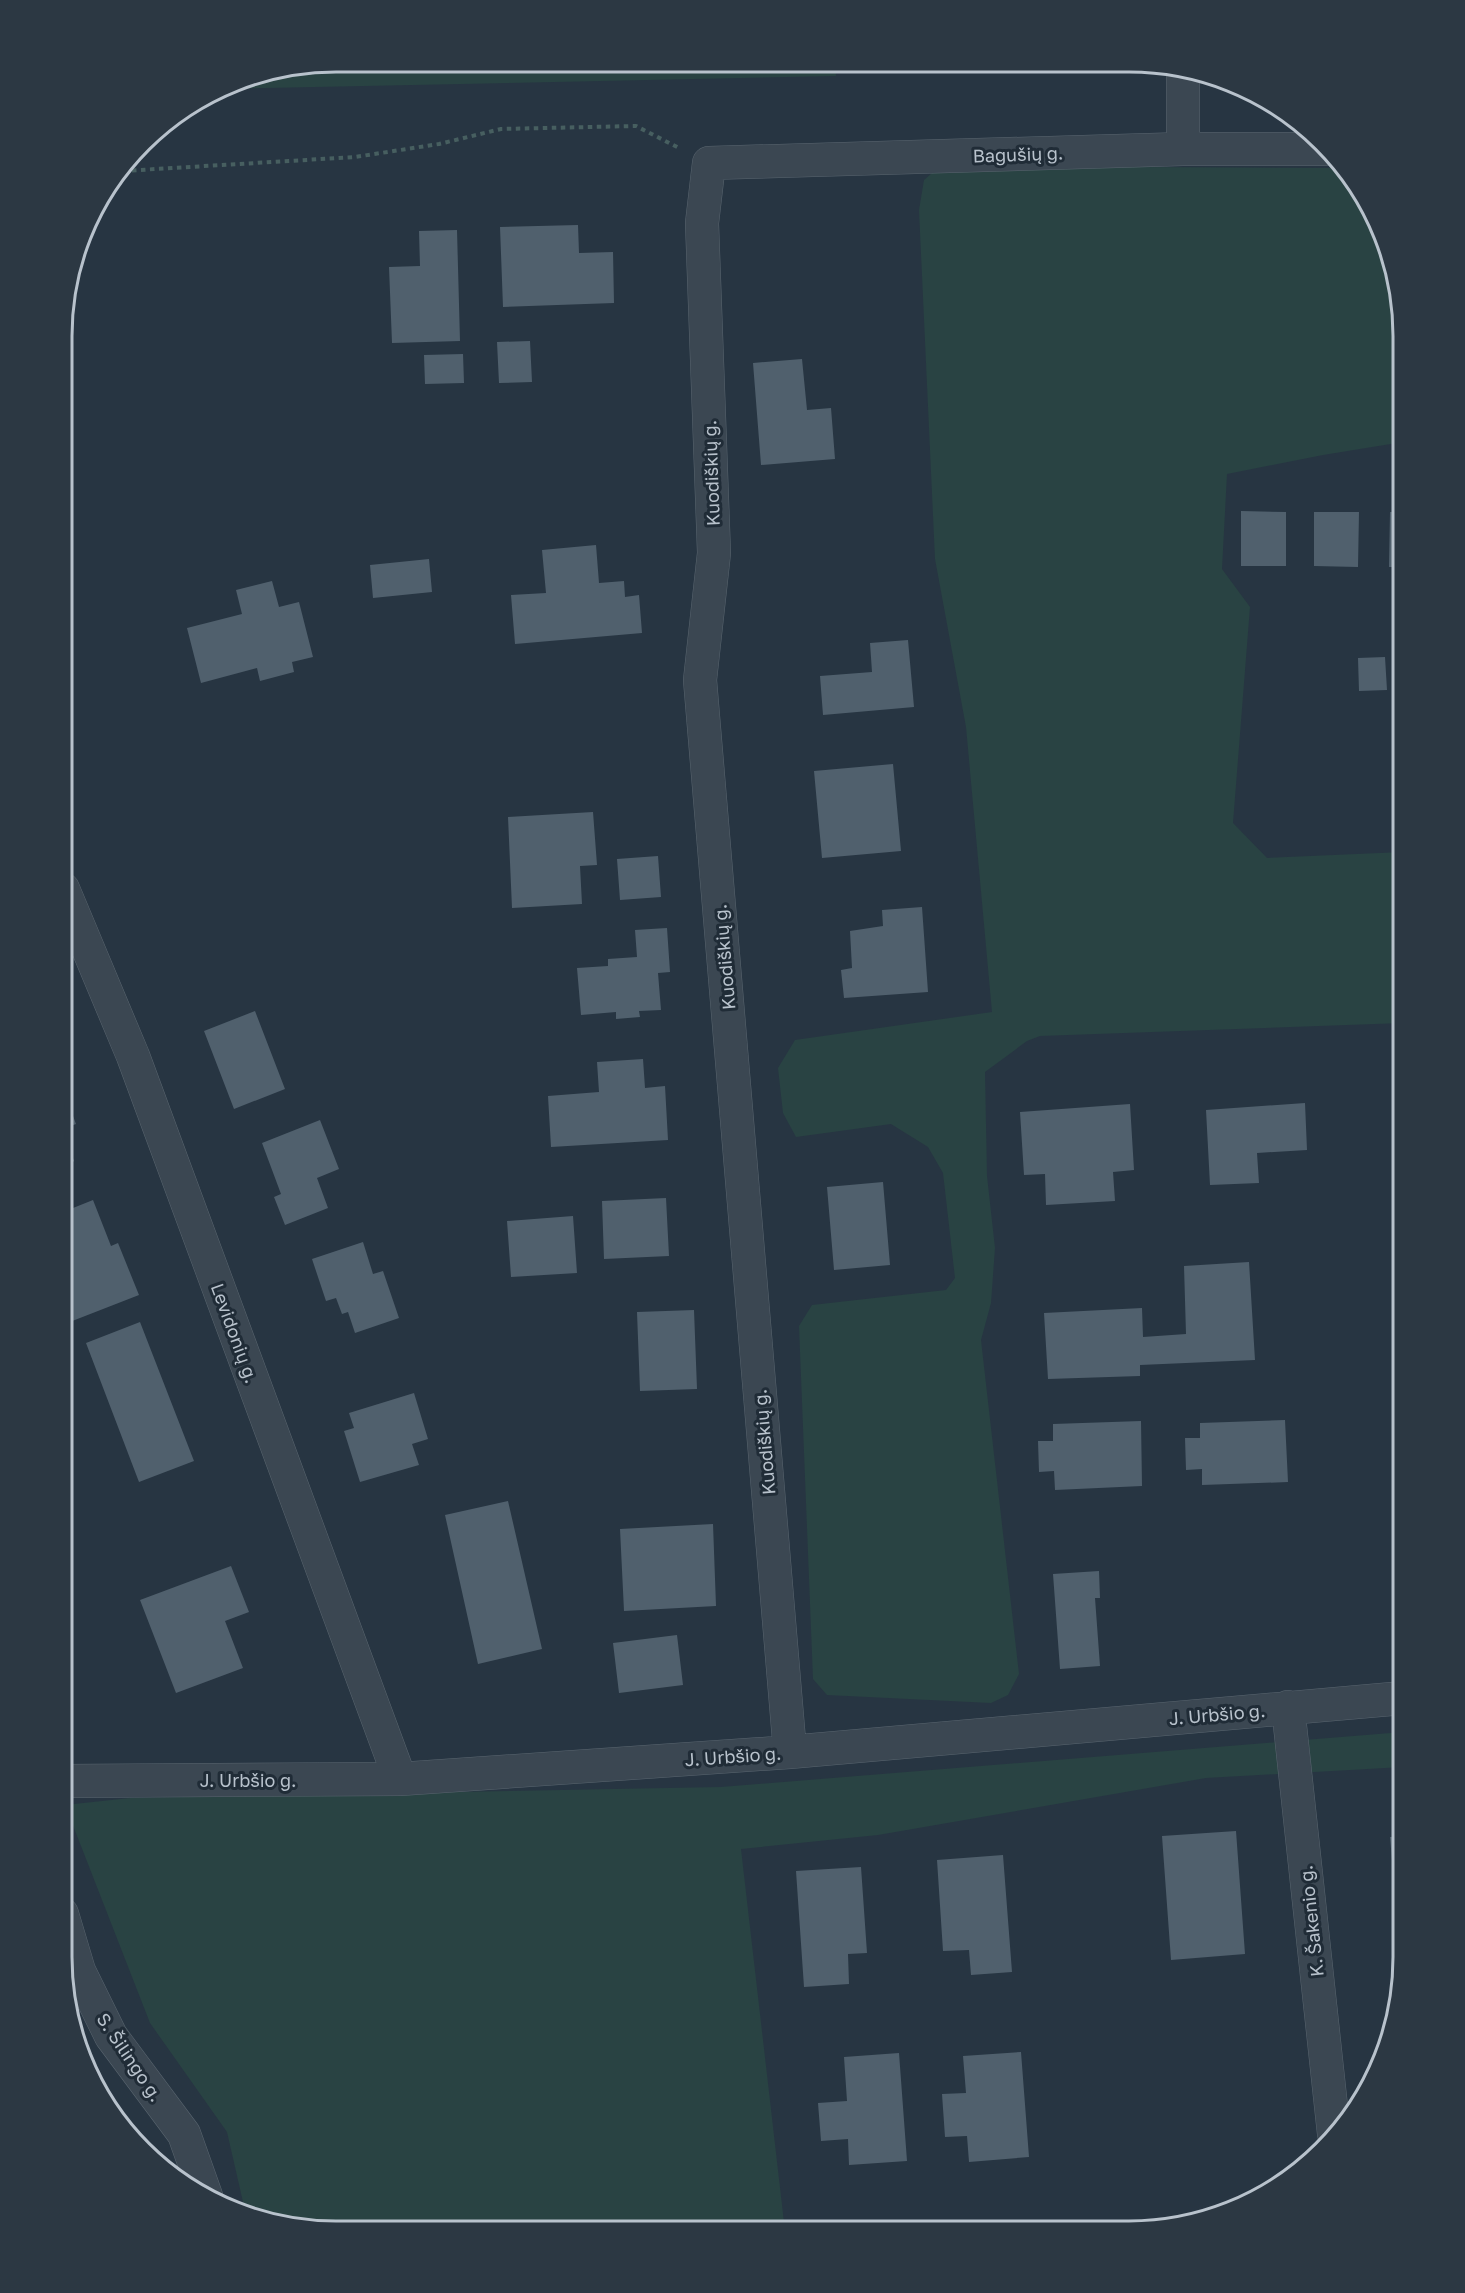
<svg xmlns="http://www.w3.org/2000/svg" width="1465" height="2293" viewBox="0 0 1465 2293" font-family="'Golos Text',sans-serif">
<rect width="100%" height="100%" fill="#273542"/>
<path fill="#294343" d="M 336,62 L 835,63 L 836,76 L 221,89 L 231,82 Z
M 940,166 L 1346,168 L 1382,231 L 1403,336 L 1403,442 L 1323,455 L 1227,474 L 1222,569 L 1250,607 L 1233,823 L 1267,858 L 1403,852 L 1403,1023 L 1040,1036 L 1027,1041 L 985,1072 L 987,1176 L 995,1248 L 991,1303 L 981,1340 L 1019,1674 L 1008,1695 L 991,1703 L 827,1695 L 813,1679 L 799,1326 L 812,1305 L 946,1290 L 955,1278 L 943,1173 L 928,1147 L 891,1124 L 796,1137 L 783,1113 L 778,1068 L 795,1040 L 992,1012 L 966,727 L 935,559 L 919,210 L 924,180 Z
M 1403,1732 L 1403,1767 L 1206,1778 L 878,1835 L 741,1849 L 785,2231 L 301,2229 L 246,2215 L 227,2132 L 150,2023 L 65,1805 L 130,1798 L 721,1787 Z"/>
<path fill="#50606d" d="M 578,225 L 579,253 L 613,252 L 614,303 L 503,307 L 500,227 Z
M 457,230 L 460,341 L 392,343 L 389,267 L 420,266 L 419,231 Z
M 530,341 L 532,382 L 499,383 L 497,342 Z
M 463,354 L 464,383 L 425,384 L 424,355 Z
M 802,359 L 807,410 L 831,408 L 835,459 L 761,465 L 753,363 Z
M 1241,511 L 1286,512 L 1286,566 L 1241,566 Z
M 1314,512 L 1359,512 L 1358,567 L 1314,566 Z
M 1390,512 L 1403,512 L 1403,567 L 1389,567 Z
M 596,545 L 599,583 L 624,581 L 625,597 L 639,595 L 642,633 L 515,644 L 511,595 L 546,593 L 542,550 Z
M 429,559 L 432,592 L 373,598 L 370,565 Z
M 272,581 L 279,607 L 299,602 L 313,657 L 292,662 L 294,672 L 260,681 L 257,668 L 201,683 L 187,628 L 242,614 L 236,590 Z
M 908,640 L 914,707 L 823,715 L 820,676 L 872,672 L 870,643 Z
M 1385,657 L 1387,690 L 1359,691 L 1358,658 Z
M 893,764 L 901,851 L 822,858 L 814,771 Z
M 593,812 L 597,865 L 580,866 L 582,904 L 512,908 L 508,817 Z
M 658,856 L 661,897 L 620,900 L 617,859 Z
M 922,907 L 928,992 L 844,998 L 841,970 L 852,968 L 850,931 L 883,926 L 882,910 Z
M 667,928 L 670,972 L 658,973 L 661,1010 L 639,1011 L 640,1017 L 616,1019 L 616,1012 L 581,1015 L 577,968 L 608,966 L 608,959 L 637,957 L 635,930 Z
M 255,1011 L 285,1089 L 234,1109 L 204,1031 Z
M 643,1059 L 645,1088 L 665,1086 L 668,1140 L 551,1147 L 548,1096 L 599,1092 L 597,1062 Z
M 63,1089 L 76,1124 L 63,1129 Z
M 1305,1103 L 1307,1150 L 1257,1153 L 1259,1183 L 1210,1185 L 1206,1110 Z
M 1130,1104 L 1134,1170 L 1113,1172 L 1115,1201 L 1046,1205 L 1045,1174 L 1024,1175 L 1020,1112 Z
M 320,1120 L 339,1169 L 317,1178 L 328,1208 L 285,1225 L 274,1197 L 281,1194 L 262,1143 Z
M 63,1130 L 74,1161 L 63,1170 Z
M 883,1182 L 890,1265 L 834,1270 L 827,1187 Z
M 666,1198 L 669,1256 L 604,1259 L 602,1201 Z
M 93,1200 L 111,1246 L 118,1243 L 139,1295 L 62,1325 L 63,1212 Z
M 573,1216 L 577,1273 L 511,1277 L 507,1221 Z
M 363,1242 L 373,1274 L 383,1271 L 399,1318 L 355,1333 L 348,1312 L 342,1314 L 336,1298 L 326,1301 L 312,1259 Z
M 1249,1262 L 1255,1360 L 1140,1365 L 1140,1376 L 1048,1379 L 1044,1313 L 1142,1308 L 1143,1337 L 1186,1334 L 1184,1266 Z
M 694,1310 L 697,1389 L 640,1391 L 637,1312 Z
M 140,1322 L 194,1461 L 139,1482 L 86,1343 Z
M 414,1393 L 428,1439 L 412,1444 L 419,1465 L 360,1482 L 344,1431 L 354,1428 L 349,1413 Z
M 1285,1420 L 1288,1482 L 1202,1485 L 1202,1469 L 1186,1470 L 1185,1438 L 1200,1438 L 1200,1423 Z
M 1141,1421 L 1142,1486 L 1055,1490 L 1054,1471 L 1039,1472 L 1038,1441 L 1053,1441 L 1053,1424 Z
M 508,1501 L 542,1649 L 478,1664 L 445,1515 Z
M 713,1524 L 716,1606 L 624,1611 L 620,1529 Z
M 231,1566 L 249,1612 L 225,1621 L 243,1668 L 176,1693 L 140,1600 Z
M 1099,1571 L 1100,1598 L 1095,1598 L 1100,1666 L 1060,1669 L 1053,1574 Z
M 677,1635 L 683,1685 L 619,1693 L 613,1643 Z
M 1236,1831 L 1245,1954 L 1171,1960 L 1162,1836 Z
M 1403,1836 L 1403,1940 L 1399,1941 L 1390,1837 Z
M 1003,1855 L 1012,1972 L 971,1975 L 969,1950 L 943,1951 L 937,1860 Z
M 861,1867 L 867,1953 L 848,1954 L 849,1984 L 804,1987 L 796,1871 Z
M 1021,2052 L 1029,2157 L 969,2162 L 967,2136 L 945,2137 L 942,2094 L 966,2093 L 963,2056 Z
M 899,2053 L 907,2161 L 849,2165 L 848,2139 L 821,2141 L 818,2103 L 847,2101 L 844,2057 Z"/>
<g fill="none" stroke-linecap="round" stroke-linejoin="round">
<defs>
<path id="minor" d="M 1183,69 L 1183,149
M 63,889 L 133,1056 L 400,1779
M 1288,1707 L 1334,2134
M 790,1752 L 700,680 L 714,553 L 702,223 L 709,163 L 1183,149 L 1327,149
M 62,1781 L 400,1779 L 790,1752 L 1403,1698
M 62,1914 L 79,1971 L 111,2036 L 184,2134 L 206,2196"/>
</defs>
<use href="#minor" stroke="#59656f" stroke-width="34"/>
<path stroke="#475f60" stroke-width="4" stroke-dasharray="4.5 4.5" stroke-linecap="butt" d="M 123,171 L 355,157 L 439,144 L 501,129 L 636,126 L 679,148"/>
<use href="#minor" stroke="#3b4752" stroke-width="33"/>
</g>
<g text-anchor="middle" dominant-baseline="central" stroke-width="6" stroke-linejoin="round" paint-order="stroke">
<g font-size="18" fill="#b8c2cc" stroke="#202c37">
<text transform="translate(1018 154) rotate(-2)">Bagušių g.</text>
<text transform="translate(711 473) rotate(-92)">Kuodiškių g.</text>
<text transform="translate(724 957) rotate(-95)">Kuodiškių g.</text>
<text transform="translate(235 1333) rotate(70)">Levidonių g.</text>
<text transform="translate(764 1442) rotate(-95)">Kuodiškių g.</text>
<text transform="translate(1217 1714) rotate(-5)">J. Urbšio g.</text>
<text transform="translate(733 1756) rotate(-4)">J. Urbšio g.</text>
<text x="248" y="1780">J. Urbšio g.</text>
<text transform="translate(1311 1921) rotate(-96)">K. Šakenio g.</text>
<text transform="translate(130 2057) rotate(56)">S. Šilingo g.</text>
</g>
</g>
<path d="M0 0H1465V2293H0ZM336 72H1129A264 264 0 0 1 1393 336V1957A264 264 0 0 1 1129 2221H336A264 264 0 0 1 72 1957V336A264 264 0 0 1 336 72Z" fill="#2c3843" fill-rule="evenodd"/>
<path fill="none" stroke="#b8c2cc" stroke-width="3" d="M336 72H1129A264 264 0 0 1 1393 336V1957A264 264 0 0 1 1129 2221H336A264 264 0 0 1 72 1957V336A264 264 0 0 1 336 72Z"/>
</svg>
